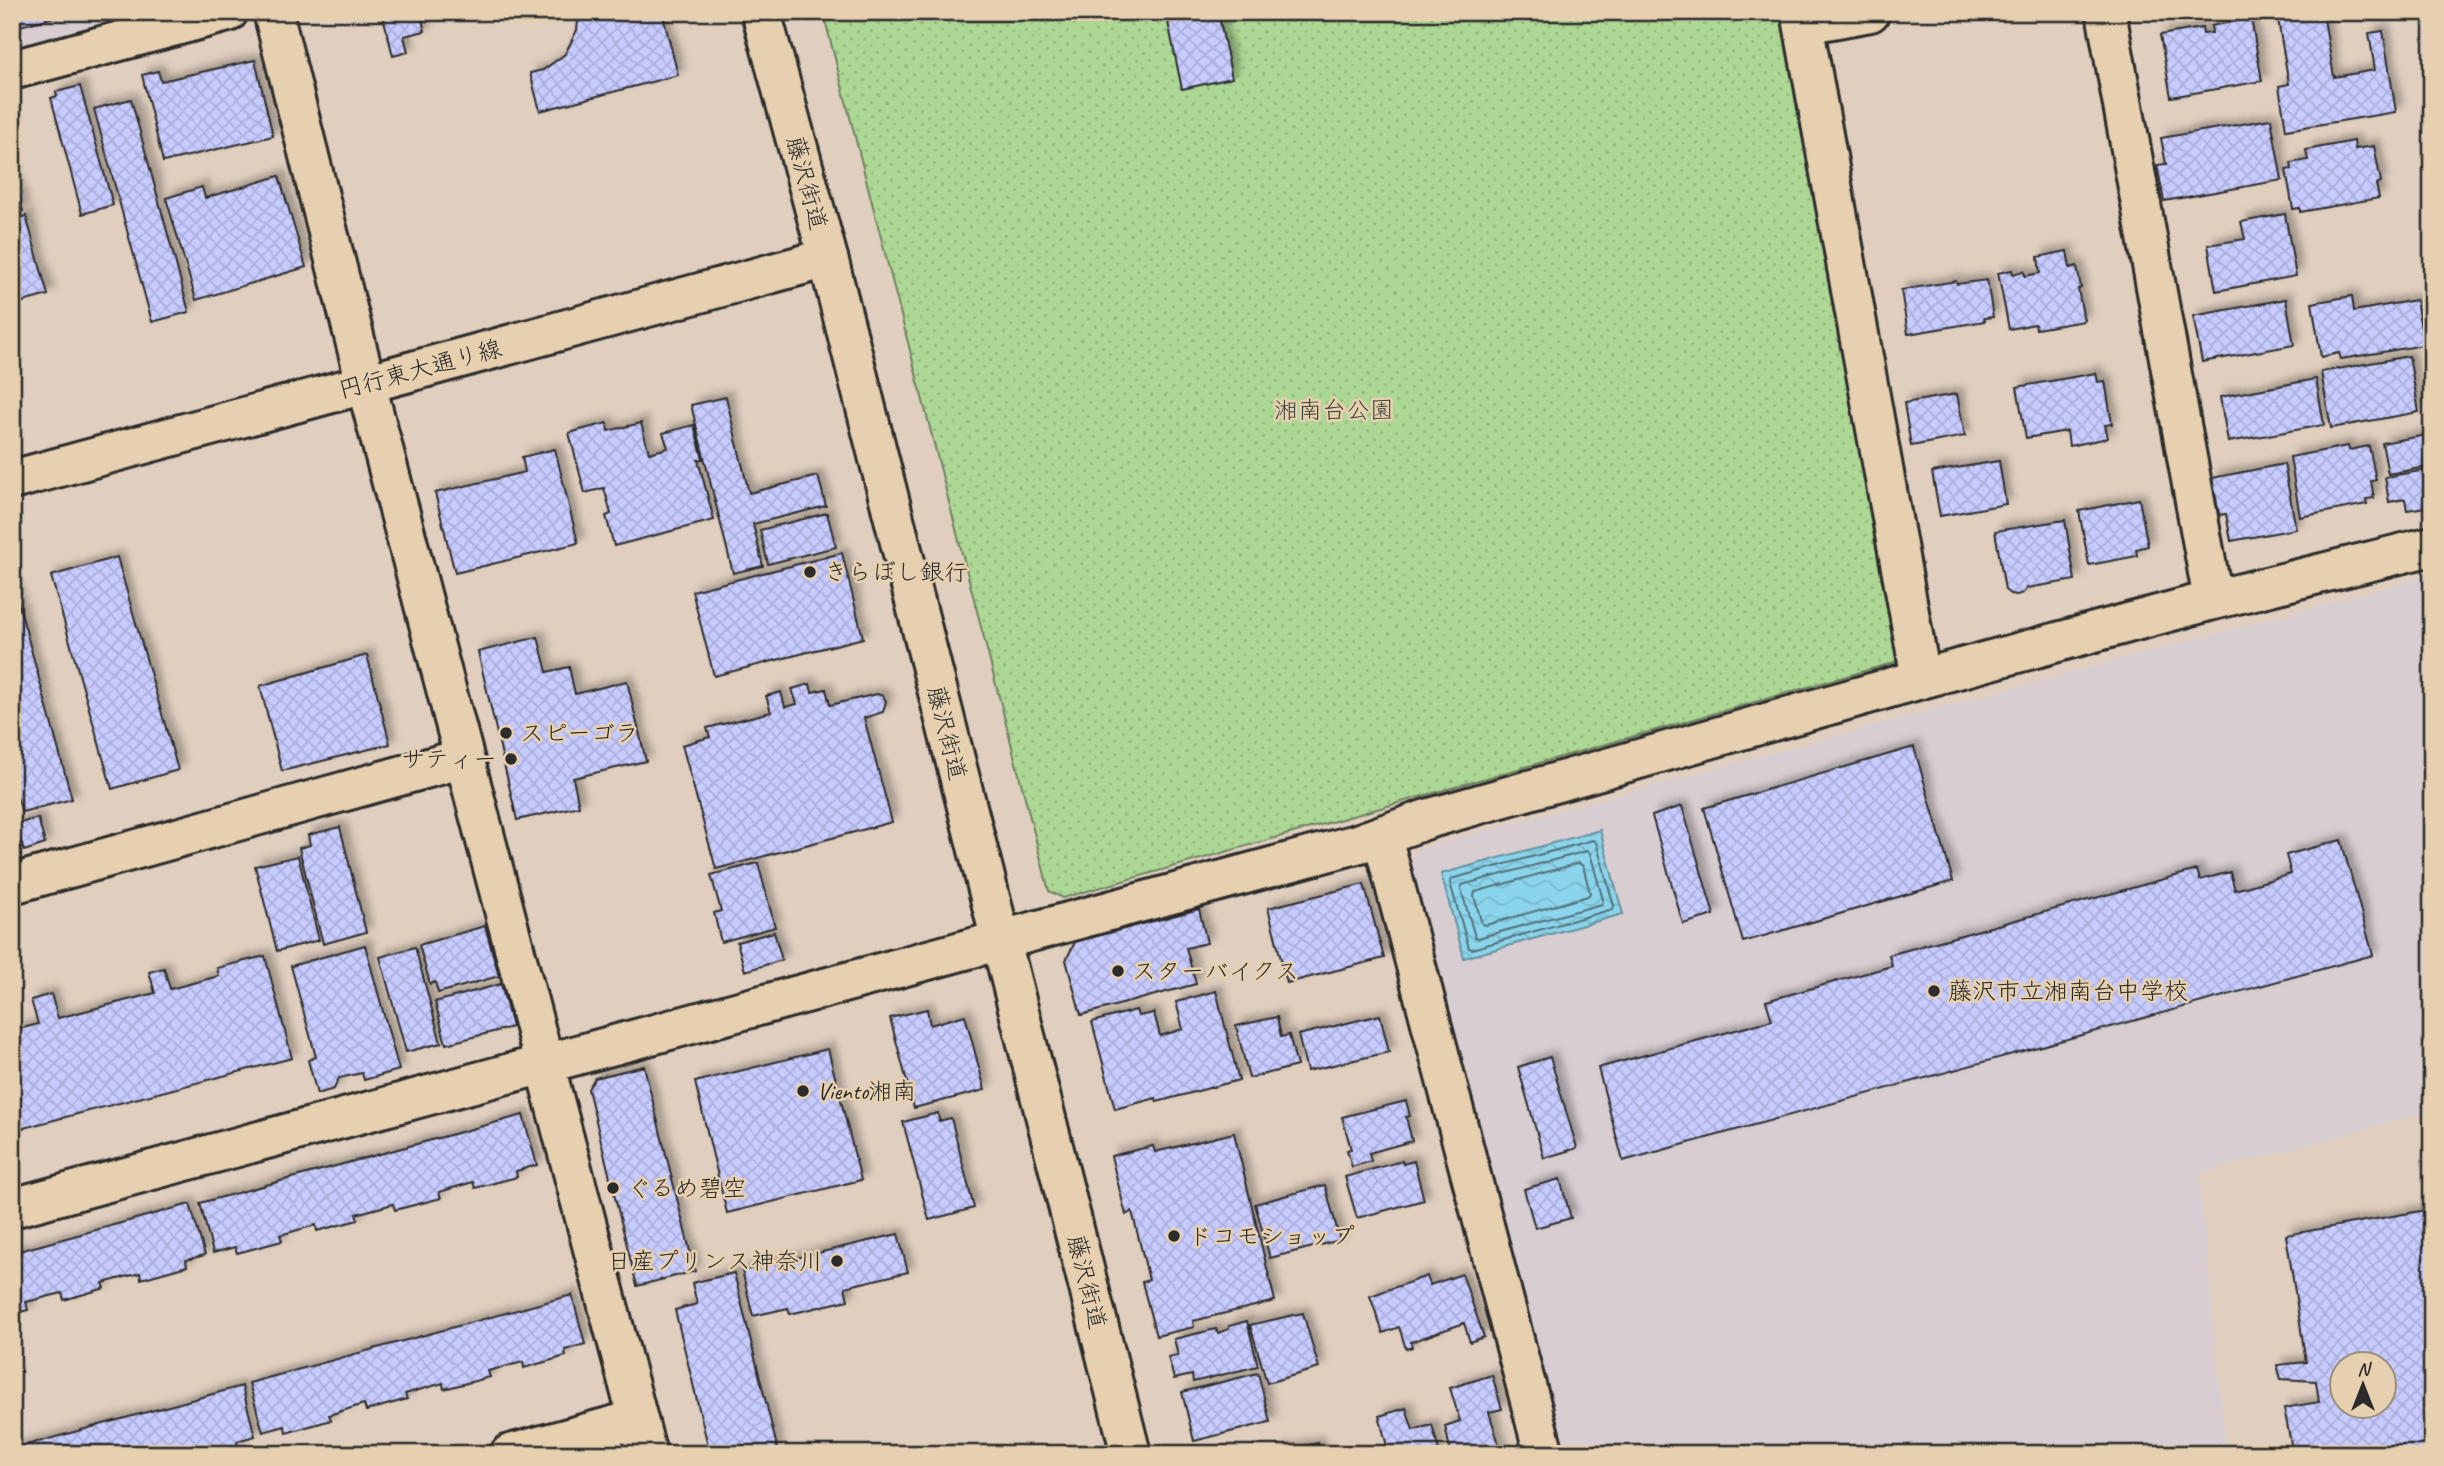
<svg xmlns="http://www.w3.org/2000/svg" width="2444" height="1466" viewBox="0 0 2444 1466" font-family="Caveat,'Klee One',sans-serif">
<defs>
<pattern id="park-dots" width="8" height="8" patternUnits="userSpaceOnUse" patternTransform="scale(1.75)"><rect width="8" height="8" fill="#add794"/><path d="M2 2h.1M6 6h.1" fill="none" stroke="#95b980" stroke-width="1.8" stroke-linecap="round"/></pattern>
<pattern id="water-waves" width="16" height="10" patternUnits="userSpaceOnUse" patternTransform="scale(1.75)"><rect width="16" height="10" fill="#8bd5ec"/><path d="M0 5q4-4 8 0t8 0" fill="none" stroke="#78b7cb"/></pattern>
<pattern id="building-cross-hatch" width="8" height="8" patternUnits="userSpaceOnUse" patternTransform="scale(1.75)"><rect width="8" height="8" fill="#c7cbfe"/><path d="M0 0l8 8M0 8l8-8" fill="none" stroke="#abaeda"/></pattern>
<filter id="shadow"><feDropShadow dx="6" dy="-6" stdDeviation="3.5" flood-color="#0004"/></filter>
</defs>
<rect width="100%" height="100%" fill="#e0cfbf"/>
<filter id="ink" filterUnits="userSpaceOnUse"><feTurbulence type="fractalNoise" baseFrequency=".0143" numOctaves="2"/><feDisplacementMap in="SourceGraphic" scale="14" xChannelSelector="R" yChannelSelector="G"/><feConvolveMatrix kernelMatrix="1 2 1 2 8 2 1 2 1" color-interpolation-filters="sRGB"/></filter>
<g filter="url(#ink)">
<path fill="#d8ced2" d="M 12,12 L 144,12 L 12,50 Z
M 2425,577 L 2432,581 L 2432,1111 L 2199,1174 L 2226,1454 L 1561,1454 L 1406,865 L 1420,848 Z"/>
<path fill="url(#park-dots)" stroke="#6c8160" stroke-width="2" d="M 823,12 L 1788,12 L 1903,660 L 1063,898 L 1049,891 Z"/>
<path fill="url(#water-waves)" stroke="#65919f" stroke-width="2" d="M 1600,830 L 1623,914 L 1464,958 L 1441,874 Z"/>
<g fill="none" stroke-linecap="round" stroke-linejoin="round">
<path stroke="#516f78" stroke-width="2" d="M 1593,840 L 1596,842 L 1614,906 L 1613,909 L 1472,949 L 1469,948 L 1450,883 L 1451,879 Z
M 1587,851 L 1590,853 L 1603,900 L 1602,904 L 1478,938 L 1475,937 L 1461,889 L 1462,885 Z
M 1579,863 L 1583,866 L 1590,893 L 1588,896 L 1486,925 L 1482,924 L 1474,896 L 1475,892 Z"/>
</g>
<path fill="url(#building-cross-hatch)" stroke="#2b2b2b" stroke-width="2" fill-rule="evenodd" filter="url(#shadow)" d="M 12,12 L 70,12 L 70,13 L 12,28 Z
M 382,12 L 420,12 L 425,31 L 404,36 L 408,52 L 393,56 Z
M 579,12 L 662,12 L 678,75 L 540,111 L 530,73 L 543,70 L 565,54 L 577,30 Z
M 1212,12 L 1218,12 L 1232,78 L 1182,89 L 1168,22 Z
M 2323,13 L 2334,77 L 2375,70 L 2369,33 L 2383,31 L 2396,112 L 2286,130 L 2279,86 L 2289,84 L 2278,20 Z
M 2251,18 L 2262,81 L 2171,97 L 2160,35 L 2202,28 L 2203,34 L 2212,33 L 2211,26 Z
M 255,60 L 273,136 L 163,162 L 142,75 L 158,71 L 161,81 Z
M 80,86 L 113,205 L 82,214 L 51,98 L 57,96 L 56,92 Z
M 131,99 L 189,312 L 152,322 L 94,109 Z
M 2271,119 L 2282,180 L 2164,201 L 2157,165 L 2166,164 L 2161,138 Z
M 2354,141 L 2355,149 L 2374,146 L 2381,182 L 2376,184 L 2379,198 L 2300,212 L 2300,208 L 2293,209 L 2286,170 L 2292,169 L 2291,163 L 2308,160 L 2306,150 Z
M 12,171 L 23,211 L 12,214 Z
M 279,176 L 306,267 L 196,300 L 166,198 L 202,187 L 205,198 Z
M 2285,214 L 2296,276 L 2216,291 L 2208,245 L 2245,239 L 2241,222 Z
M 26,216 L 48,295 L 12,305 L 12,220 Z
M 2067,251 L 2070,268 L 2077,266 L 2081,288 L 2078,289 L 2084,321 L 2036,329 L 2035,324 L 2009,329 L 1998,273 L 2012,270 L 2013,274 L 2024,271 L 2025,276 L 2040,273 L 2038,257 Z
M 1987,280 L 1993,317 L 1984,318 L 1985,321 L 1908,334 L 1901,290 L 1956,281 L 1957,284 Z
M 2352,296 L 2354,311 L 2416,300 L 2424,345 L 2341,359 L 2339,353 L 2321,357 L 2312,303 Z
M 2286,299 L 2294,345 L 2202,362 L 2193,316 Z
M 2409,356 L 2419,412 L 2331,428 L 2321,372 Z
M 2096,373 L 2098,382 L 2105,381 L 2112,424 L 2105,425 L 2108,438 L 2069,446 L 2067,431 L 2026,438 L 2017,387 Z
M 2316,379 L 2324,425 L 2228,442 L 2220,397 Z
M 1957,394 L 1965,436 L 1911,446 L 1904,403 Z
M 726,397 L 749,493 L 818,476 L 826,506 L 753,524 L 763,566 L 733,573 L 691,405 Z
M 607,423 L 608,431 L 641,423 L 649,453 L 668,448 L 663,433 L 694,425 L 703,459 L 698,460 L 714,520 L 614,546 L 606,516 L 611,514 L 604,488 L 585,493 L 569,433 Z
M 2427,435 L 2432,466 L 2388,474 L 2382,443 Z
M 2348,446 L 2349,450 L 2369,446 L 2376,480 L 2371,481 L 2374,498 L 2366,499 L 2367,504 L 2300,517 L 2290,457 Z
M 555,449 L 578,543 L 455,573 L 435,493 L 525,472 L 522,457 Z
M 1999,461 L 2006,504 L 1940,516 L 1932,472 Z
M 2284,464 L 2296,529 L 2231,541 L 2226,514 L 2219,515 L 2212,478 Z
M 2432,469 L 2432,506 L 2407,510 L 2405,499 L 2389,502 L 2385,477 Z
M 2139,499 L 2148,546 L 2136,549 L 2137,556 L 2089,565 L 2079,511 Z
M 827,513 L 836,547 L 768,564 L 760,530 Z
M 2065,520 L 2075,580 L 2027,588 L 2023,593 L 2017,595 L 2010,594 L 2005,590 L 1995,531 Z
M 842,553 L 863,638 L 714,676 L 692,591 Z
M 117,557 L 178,770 L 112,789 L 51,576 Z
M 12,587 L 14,587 L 72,799 L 22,812 L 15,790 L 12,791 Z
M 538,637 L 547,672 L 569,667 L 575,694 L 627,681 L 646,761 L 573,778 L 579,806 L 517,820 L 478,652 Z
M 367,655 L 390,744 L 282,771 L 260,686 Z
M 810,684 L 812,692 L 826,689 L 830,705 L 877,694 L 883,696 L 886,701 L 883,712 L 864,718 L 892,822 L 716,869 L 682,745 L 710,737 L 707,728 L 771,712 L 766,696 L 781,692 L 785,707 L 797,704 L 792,689 Z
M 1914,747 L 1953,881 L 1743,942 L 1704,808 Z
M 1682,806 L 1714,915 L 1683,924 L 1652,816 Z
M 38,818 L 45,844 L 24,851 L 16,824 Z
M 340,827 L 366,932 L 323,944 L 299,848 L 310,845 L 308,835 Z
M 2341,840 L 2373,955 L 1623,1161 L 1598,1068 L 1772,1020 L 1766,1001 L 1892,966 L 1889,955 L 2197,870 L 2200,880 L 2230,872 L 2235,890 L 2291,874 L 2286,855 Z
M 298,856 L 319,940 L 277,951 L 255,866 Z
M 758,863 L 775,927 L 721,942 L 714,913 L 721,911 L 711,875 Z
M 1364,884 L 1384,958 L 1287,983 L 1268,908 Z
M 1199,909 L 1207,943 L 1186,948 L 1196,984 L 1081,1015 L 1066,960 L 1075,942 Z
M 485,926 L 499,976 L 438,993 L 435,982 L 430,984 L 419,945 Z
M 774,932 L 782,960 L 745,971 L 737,942 Z
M 365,945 L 399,1070 L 364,1080 L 362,1073 L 339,1078 L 334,1089 L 317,1094 L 308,1060 L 316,1057 L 291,966 Z
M 415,947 L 441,1043 L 406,1052 L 380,957 Z
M 265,956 L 292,1058 L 12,1131 L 12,1031 L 38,1024 L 31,1000 L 51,994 L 58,1018 L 155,993 L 149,972 L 164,968 L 170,989 L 219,976 L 217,968 Z
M 501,984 L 512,1027 L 446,1044 L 435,1002 Z
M 1216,991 L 1239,1080 L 1157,1102 L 1156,1098 L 1115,1109 L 1092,1022 L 1136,1010 L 1138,1016 L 1154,1013 L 1160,1036 L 1183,1029 L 1176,1002 Z
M 927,1009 L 930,1025 L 965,1015 L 985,1090 L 914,1108 L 890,1018 Z
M 1380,1015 L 1389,1052 L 1307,1071 L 1298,1035 Z
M 1277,1017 L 1281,1037 L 1289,1035 L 1297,1066 L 1249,1078 L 1236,1026 Z
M 828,1049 L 861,1180 L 727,1213 L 695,1082 Z
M 1550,1057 L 1577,1148 L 1544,1158 L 1518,1067 Z
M 644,1066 L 695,1271 L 637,1286 L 588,1089 L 595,1078 Z
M 1406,1101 L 1410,1116 L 1406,1117 L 1412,1141 L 1369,1153 L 1371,1161 L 1352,1167 L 1347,1150 L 1351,1149 L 1342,1117 Z
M 938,1113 L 939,1121 L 951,1118 L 974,1208 L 929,1220 L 903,1122 Z
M 523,1115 L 537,1165 L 516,1171 L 517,1177 L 475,1188 L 473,1182 L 439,1192 L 441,1198 L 395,1210 L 393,1204 L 356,1214 L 358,1220 L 317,1231 L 316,1225 L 280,1235 L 282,1241 L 237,1253 L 235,1247 L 213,1253 L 200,1203 Z
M 1234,1133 L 1275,1301 L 1193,1321 L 1194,1327 L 1156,1336 L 1142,1282 L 1149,1280 L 1132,1211 L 1126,1215 L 1111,1156 L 1153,1146 L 1155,1152 Z
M 1402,1161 L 1403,1164 L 1414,1161 L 1424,1200 L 1357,1218 L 1345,1177 Z
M 1560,1179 L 1571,1218 L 1535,1228 L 1524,1189 Z
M 1325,1185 L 1340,1240 L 1270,1258 L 1255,1204 Z
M 190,1204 L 205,1255 L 186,1260 L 187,1266 L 141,1279 L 140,1273 L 103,1283 L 105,1288 L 64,1300 L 62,1293 L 26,1302 L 28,1310 L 12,1314 L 12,1253 Z
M 2432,1209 L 2432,1454 L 2293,1454 L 2284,1408 L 2319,1402 L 2316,1381 L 2281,1379 L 2277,1365 L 2306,1362 L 2286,1235 ZM 2342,1364 L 2384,1364 L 2384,1406 L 2342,1406 Z
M 898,1234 L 908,1272 L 845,1287 L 848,1300 L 790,1314 L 788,1308 L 753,1316 L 742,1271 Z
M 734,1273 L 778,1451 L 765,1454 L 710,1454 L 675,1310 L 697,1304 L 692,1283 Z
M 1462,1274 L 1484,1337 L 1470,1342 L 1464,1323 L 1411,1342 L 1412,1347 L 1406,1349 L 1399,1327 L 1383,1333 L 1370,1296 L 1427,1276 L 1430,1285 Z
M 572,1295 L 585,1344 L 565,1350 L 566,1356 L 524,1368 L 523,1362 L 488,1371 L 490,1377 L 444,1389 L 443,1383 L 405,1394 L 407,1399 L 366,1411 L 364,1404 L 329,1415 L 331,1420 L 286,1433 L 285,1426 L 263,1432 L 249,1383 Z
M 1303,1313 L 1319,1368 L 1267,1383 L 1250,1325 Z
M 1247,1321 L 1258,1366 L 1193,1382 L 1192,1375 L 1174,1379 L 1168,1357 L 1178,1355 L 1174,1339 L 1216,1329 L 1218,1333 L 1229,1329 L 1229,1326 Z
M 1258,1373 L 1270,1422 L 1194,1441 L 1182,1392 Z
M 1492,1375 L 1502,1409 L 1489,1412 L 1502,1454 L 1451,1454 L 1445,1426 L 1460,1421 L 1450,1388 Z
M 242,1386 L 255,1436 L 237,1441 L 238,1447 L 215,1454 L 12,1454 L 12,1449 Z
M 1406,1408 L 1413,1430 L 1432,1425 L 1440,1454 L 1389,1454 L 1379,1416 Z
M 1318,1443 L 1320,1454 L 1280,1454 L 1279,1451 Z"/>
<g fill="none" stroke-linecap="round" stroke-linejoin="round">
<defs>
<path id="minor" d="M 273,12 L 366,384 L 647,1454
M 1801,12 L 1921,679
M 2106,12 L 2213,600
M 1804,24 L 1870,12
M 12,70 L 228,12
M 12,480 L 828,258
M 1382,836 L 1544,1454
M 12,884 L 464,758
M 12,1208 L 1360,843 L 1427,819 L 1921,679 L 2213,600 L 2432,546
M 510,1454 L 638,1419"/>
<path id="highway" d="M 761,12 L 828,258 L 1131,1454"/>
</defs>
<use href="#minor" stroke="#2b2b2b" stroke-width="44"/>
<use href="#highway" stroke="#2b2b2b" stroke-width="44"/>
<use href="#minor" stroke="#e6d0af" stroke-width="38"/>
<use href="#highway" stroke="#e6d0af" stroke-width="38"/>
</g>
</g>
<g fill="#2b2b2b" stroke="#e6d0af" stroke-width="2.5">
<circle cx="810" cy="572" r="7"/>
<circle cx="506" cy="733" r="7"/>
<circle cx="511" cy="759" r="7"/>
<circle cx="1118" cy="971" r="7"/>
<circle cx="1934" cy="991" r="7"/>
<circle cx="803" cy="1091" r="7"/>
<circle cx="613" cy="1188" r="7"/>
<circle cx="1174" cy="1236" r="7"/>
<circle cx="837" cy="1261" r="7"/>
</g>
<g text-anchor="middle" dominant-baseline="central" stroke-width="5" stroke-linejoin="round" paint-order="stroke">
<g font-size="24" fill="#2b2b2b" stroke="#e6d0af">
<text transform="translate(807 183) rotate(75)">藤沢街道</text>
<text transform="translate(420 369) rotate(-15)">円行東大通り線</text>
<text transform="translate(947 733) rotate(76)">藤沢街道</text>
<text transform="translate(1087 1282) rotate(76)">藤沢街道</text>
</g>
<g font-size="24" fill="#3e453b" stroke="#e6d0af">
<text x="1334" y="410">湘南台公園</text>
</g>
<g font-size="24" fill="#2b2b2b" stroke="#e6d0af" text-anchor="start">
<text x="824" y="572">きらぼし銀行</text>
<text x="520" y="733">スピーゴラ</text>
<text x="497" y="759" text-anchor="end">サティー</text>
<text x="1132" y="971">スターバイクス</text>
<text x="1948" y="991">藤沢市立湘南台中学校</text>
<text x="817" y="1091">Viento湘南</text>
<text x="627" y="1188">ぐるめ碧空</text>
<text x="1188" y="1236">ドコモショップ</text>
<text x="823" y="1261" text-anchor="end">日産プリンス神奈川</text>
</g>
</g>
<rect width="2444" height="1466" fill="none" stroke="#e6d0af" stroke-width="42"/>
<rect x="21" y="21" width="2402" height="1424" fill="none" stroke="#2b2b2b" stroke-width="2.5" filter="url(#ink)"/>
<g transform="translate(2363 1385)"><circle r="33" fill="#e6d0af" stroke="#9b8e7a" stroke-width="2"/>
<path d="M0-5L12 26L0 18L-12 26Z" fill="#2b2b2b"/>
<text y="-10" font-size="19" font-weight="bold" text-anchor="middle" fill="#2b2b2b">N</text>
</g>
</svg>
